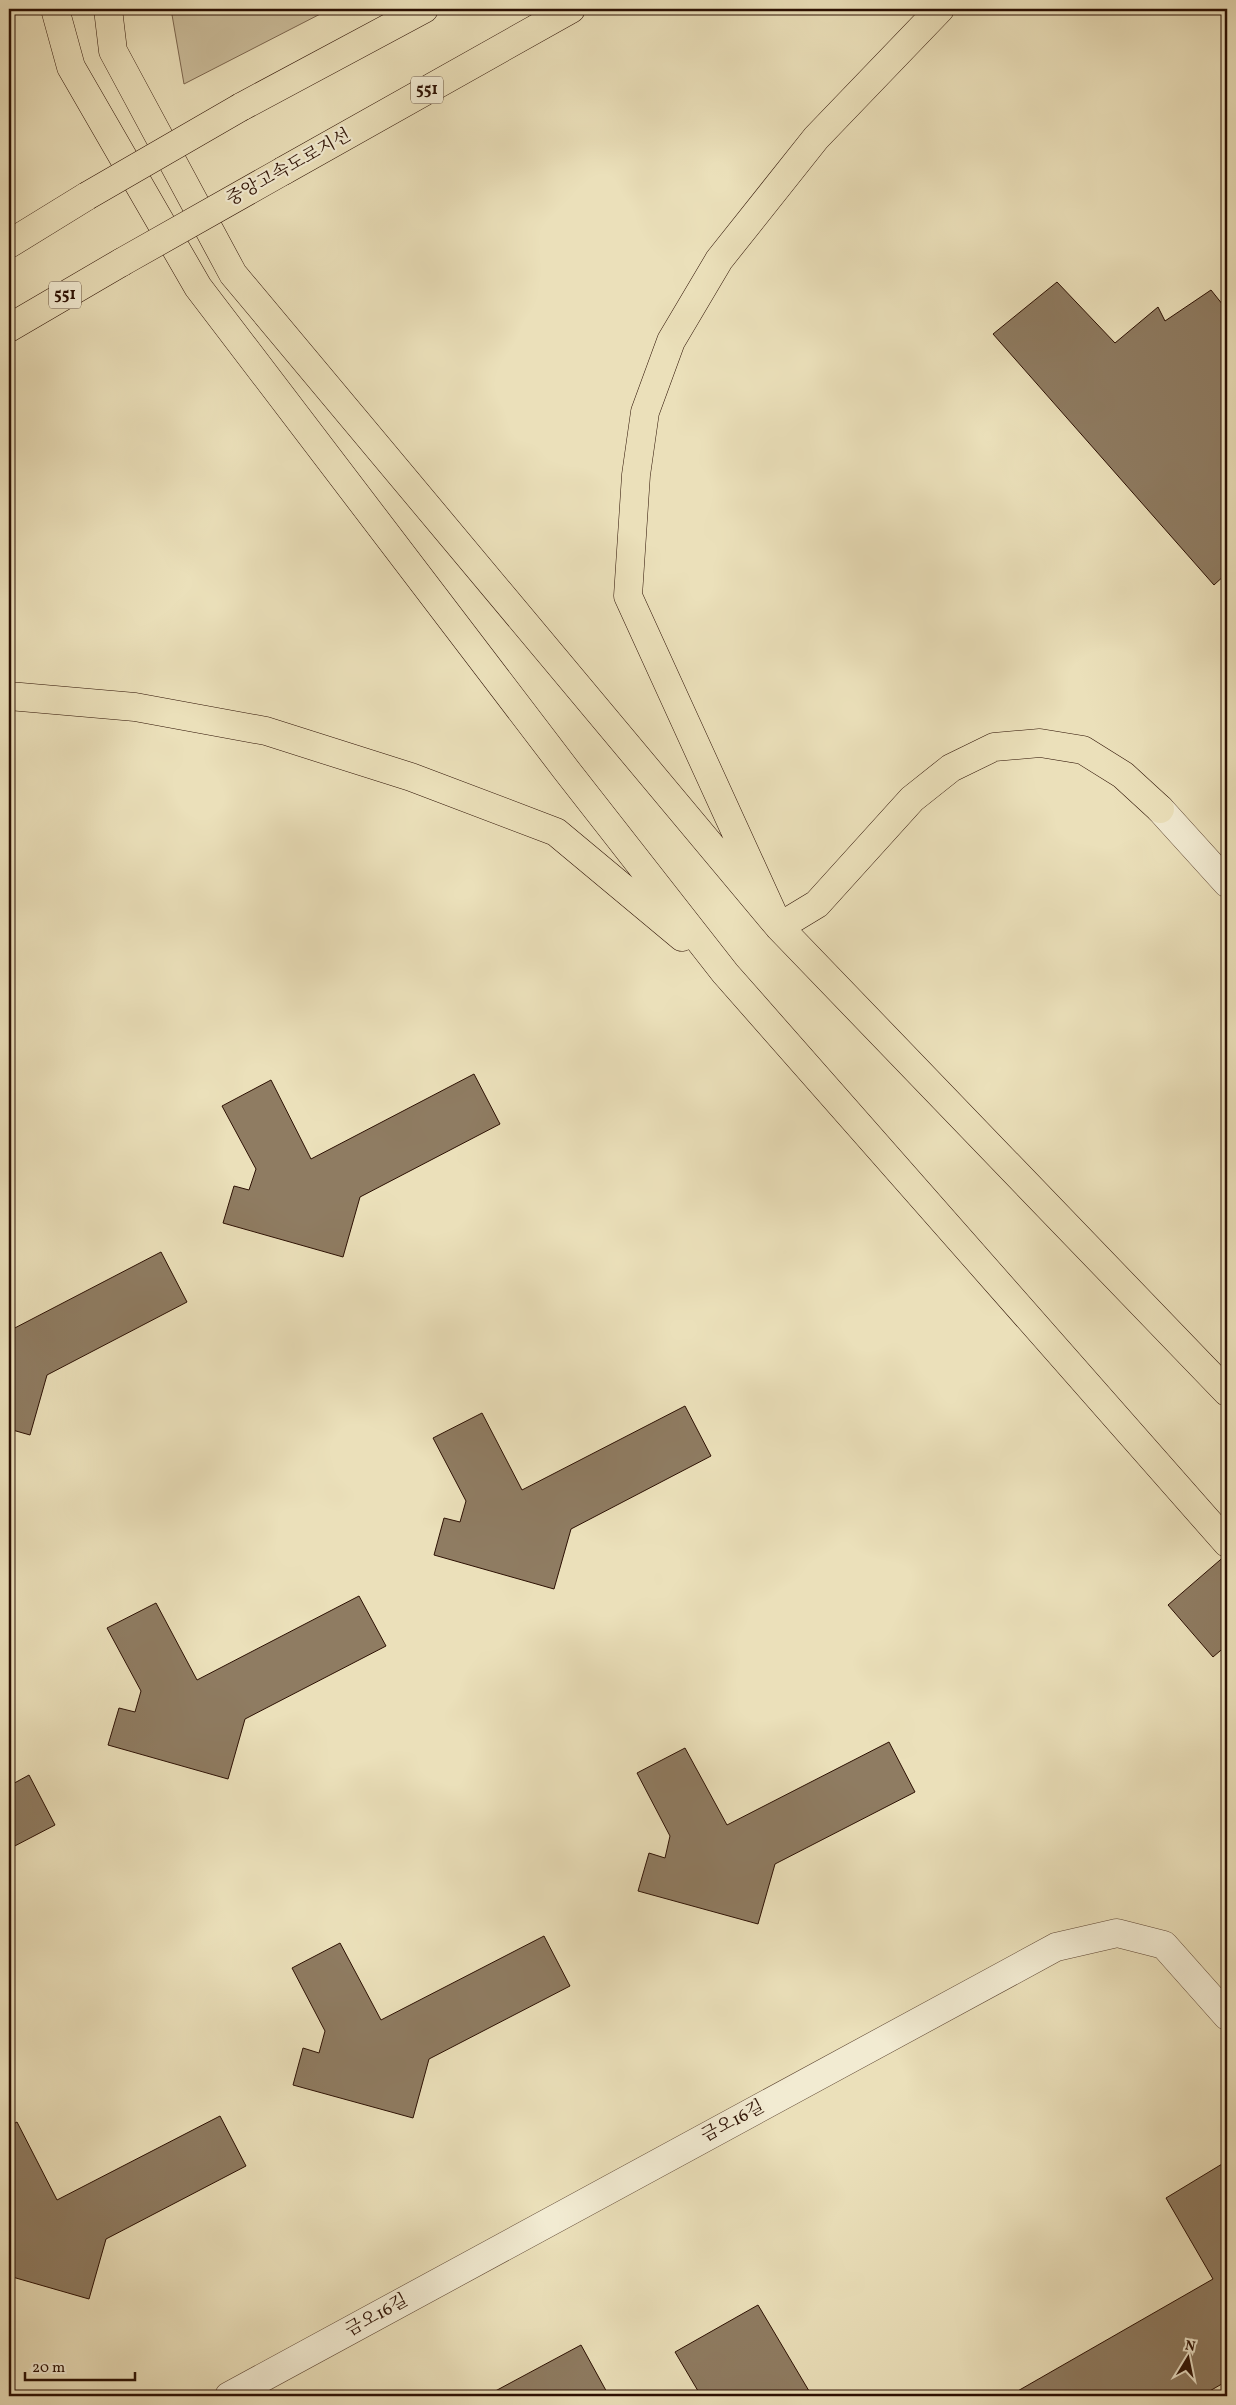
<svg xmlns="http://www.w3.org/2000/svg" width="1236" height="2405" viewBox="0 0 1236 2405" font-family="Vollkorn,'Noto Serif KR',serif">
<rect width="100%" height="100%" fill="#ebe0ba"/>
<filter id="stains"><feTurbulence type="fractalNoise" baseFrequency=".004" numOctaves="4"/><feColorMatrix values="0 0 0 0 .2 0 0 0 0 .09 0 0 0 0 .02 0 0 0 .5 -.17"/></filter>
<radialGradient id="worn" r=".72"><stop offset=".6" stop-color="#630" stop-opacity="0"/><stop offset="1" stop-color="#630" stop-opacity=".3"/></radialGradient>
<path fill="#cbbd9b" stroke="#7c664f" d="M 171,9 L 330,9 L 184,84 Z"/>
<path fill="#8f7c62" stroke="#2c1003" d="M 1057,282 L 1115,343 L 1158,307 L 1165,321 L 1211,290 L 1227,310 L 1227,573 L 1214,585 L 993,334 Z
M 474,1074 L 500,1124 L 360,1197 L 343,1257 L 223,1223 L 234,1186 L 249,1190 L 256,1169 L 222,1106 L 271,1080 L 311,1159 Z
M 161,1252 L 187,1302 L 47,1375 L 30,1435 L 9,1429 L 9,1331 Z
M 685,1406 L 711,1456 L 571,1529 L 554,1589 L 434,1555 L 444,1518 L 460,1522 L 466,1501 L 433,1438 L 482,1413 L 522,1490 Z
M 1227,1554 L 1227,1645 L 1213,1657 L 1168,1605 Z
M 359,1596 L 386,1646 L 245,1719 L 228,1779 L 108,1745 L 119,1708 L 135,1712 L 141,1691 L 107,1628 L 156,1603 L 197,1680 Z
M 889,1742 L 915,1792 L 775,1864 L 758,1924 L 638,1891 L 649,1853 L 665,1858 L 670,1836 L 637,1773 L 685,1748 L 727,1825 Z
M 29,1775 L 55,1825 L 9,1849 L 9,1786 Z
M 544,1936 L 570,1986 L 429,2059 L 413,2118 L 293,2085 L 303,2048 L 319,2053 L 325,2031 L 292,1968 L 340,1943 L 381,2020 Z
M 220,2116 L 246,2166 L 106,2239 L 89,2299 L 9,2276 L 9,2126 L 17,2122 L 57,2200 Z
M 1227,2161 L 1227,2381 L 1201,2396 L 1009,2396 L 1213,2279 L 1166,2198 Z
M 758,2305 L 812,2396 L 701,2396 L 675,2352 Z
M 581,2345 L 609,2396 L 486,2396 Z"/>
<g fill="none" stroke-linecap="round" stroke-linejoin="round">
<defs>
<path id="minor" d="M 1160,809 L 1227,883
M 229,2396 L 1056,1947 L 1117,1933 L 1164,1945 L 1227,2016"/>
<path id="motorway" d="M 55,9 L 71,67 L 198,287 L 567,771 L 725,973 L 1227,1543
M 108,9 L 113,51 L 233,274 L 779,927 L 1227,1392
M 940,9 L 816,138 L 719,260 L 671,341 L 645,412 L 636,475 L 628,596 L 779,927 L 817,904 L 912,799 L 951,768 L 994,747 L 1040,743 L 1083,750 L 1123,775 L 1160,809
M 241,107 L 424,9
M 283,171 L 571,9
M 9,244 L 87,196
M 9,328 L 122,262
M 9,696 L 135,707 L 266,731 L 411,777 L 556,832 L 682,937"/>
</defs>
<use href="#minor" stroke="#5c4431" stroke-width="29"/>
<use href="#motorway" stroke="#2c1003" stroke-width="29"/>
<use href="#minor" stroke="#f2ebd2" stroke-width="28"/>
<use href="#motorway" stroke="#ebe0ba" stroke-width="28"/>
<defs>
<path id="motorway-bridge" d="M 87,196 L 241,107
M 122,262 L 283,171"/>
</defs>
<use href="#motorway-bridge" stroke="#2c1003" stroke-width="29" stroke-linecap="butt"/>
<use href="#motorway-bridge" stroke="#ebe0ba" stroke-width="28"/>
</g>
<g text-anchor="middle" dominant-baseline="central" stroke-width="4.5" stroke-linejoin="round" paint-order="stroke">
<g fill="#f2ebd2" stroke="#675241" stroke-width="1">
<rect x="411" y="76.5" width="32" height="27" rx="4"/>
<rect x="49" y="281.5" width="32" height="27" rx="4"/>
</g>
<g font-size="16" font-weight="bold" fill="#2c1003">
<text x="427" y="90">551</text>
<text x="65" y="295">551</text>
</g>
<g font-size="18" fill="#2c1003" stroke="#f2ebd2">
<text transform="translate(289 168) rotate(-29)">중앙고속도로지선</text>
<text transform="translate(733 2122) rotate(-28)">금오16길</text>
<text transform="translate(377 2316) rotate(-29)">금오16길</text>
</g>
</g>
<rect width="1236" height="2405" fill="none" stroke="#ebe0ba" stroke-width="30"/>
<rect x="10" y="10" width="1216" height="2385" fill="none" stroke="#2c1003" stroke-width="2.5"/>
<rect x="15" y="15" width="1206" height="2375" fill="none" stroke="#2c1003"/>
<g transform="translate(1188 2358) rotate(10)" stroke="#f2ebd2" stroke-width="4" paint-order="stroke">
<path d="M0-4L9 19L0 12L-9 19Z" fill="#2c1003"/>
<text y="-8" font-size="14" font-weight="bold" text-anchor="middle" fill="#2c1003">N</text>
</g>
<path d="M25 2372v8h110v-8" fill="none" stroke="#2c1003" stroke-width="2.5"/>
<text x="32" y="2372" font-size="15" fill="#2c1003" stroke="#f2ebd2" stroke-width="4" paint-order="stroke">20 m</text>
<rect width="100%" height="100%" filter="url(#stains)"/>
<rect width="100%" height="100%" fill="url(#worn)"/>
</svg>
